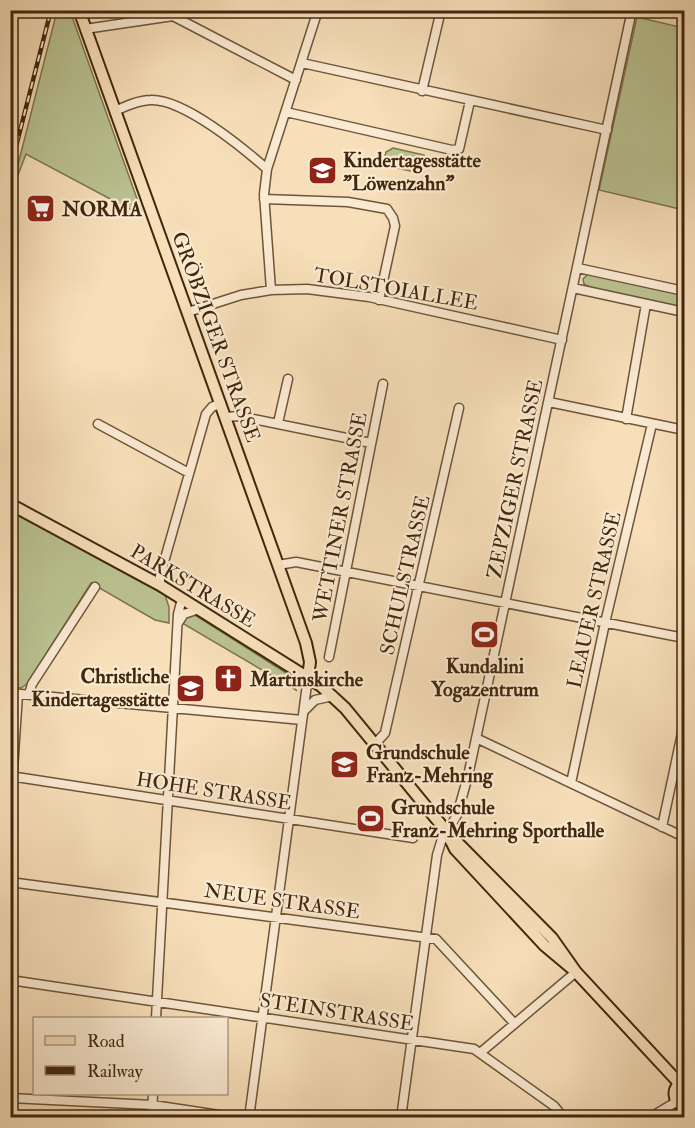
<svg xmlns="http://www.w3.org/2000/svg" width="695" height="1128" viewBox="0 0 695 1128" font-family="'IM FELL Double Pica',serif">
<rect width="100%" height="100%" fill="#f7dfb9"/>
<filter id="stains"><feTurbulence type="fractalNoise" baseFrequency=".00333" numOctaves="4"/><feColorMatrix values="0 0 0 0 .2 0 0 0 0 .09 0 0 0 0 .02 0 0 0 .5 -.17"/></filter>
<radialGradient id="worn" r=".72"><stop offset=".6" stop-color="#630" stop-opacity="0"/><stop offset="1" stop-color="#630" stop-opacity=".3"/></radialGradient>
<path fill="#bac291" stroke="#7e744f" stroke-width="1.5" d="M 57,11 L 70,11 L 141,210 L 129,209 L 26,154 L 18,175 L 11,225 L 11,192 Z
M 637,17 L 684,28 L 684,210 L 599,190 Z
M 393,148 L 424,155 L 420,173 L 383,165 L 386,152 Z
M 589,273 L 684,293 L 684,308 L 594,289 L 584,284 L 583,279 Z
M 10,511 L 165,595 L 169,607 L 169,623 L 155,620 L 91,583 L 27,684 L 21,688 L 11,687 Z
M 195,615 L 291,676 L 296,690 L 182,623 L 186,616 Z"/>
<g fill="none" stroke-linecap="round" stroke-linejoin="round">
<defs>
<path id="minor" d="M 85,29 L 173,16 L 296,80
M 302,63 L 607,130
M 422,91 L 441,10
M 115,111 C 126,106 139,100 151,100 C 184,99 243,148 267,169 L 264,194 L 271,290
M 286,112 L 452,150 L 459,149 L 470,101
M 267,169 L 318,10
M 264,199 L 348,202 L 387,209 L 393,218 L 395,226 L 379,300
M 578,268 L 684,291
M 573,288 L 684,312
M 188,312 L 241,295 L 271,290 L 307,289 L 369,297 L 562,340
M 549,402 L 684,430
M 226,417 L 239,416 L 371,443
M 626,419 L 646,304
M 278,423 L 288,379
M 98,424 L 189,473
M 278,565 L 296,562 L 684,638
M 160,585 L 160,576 L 206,414 L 212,407 L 221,403
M 178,623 L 184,614 L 199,609
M 329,657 L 383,384
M 10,693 L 302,720
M 29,694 L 32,684 L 95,587
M 304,711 L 315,700 L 333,696
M 476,738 L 684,837
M 375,744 L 385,733 L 459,408
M 10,776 L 413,838
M 571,783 L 605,623 L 652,424
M 10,815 L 18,694
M 662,827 L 684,724
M 10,882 L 436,939 L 514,1023
M 10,980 L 474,1049 L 554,1106 L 564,1118
M 156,1018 L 178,614 L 182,599
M 480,1053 L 576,972
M 10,1098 L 153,1105 L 239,1118
M 152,1118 L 153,1094
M 249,1118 L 308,677
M 401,1118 L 437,855 L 441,842 L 457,815 L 468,776 L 632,10
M 649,1118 L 676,1102"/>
<path id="major" d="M 79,10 L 306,643 L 310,662 L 308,677
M 10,504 L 160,585 L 321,686 L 345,708 L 447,832 L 552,938 L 576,972
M 448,835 L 455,849 L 545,946 L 576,972 L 679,1083
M 683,1081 C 671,1088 672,1101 684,1107"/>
</defs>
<use href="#minor" stroke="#6e5538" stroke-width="11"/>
<use href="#major" stroke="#41270d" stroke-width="14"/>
<use href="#minor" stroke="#faead2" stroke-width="8"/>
<use href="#major" stroke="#f7dfb9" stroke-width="10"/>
<defs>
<path id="rail" d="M 10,170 L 51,10"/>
</defs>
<use href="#rail" stroke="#41270d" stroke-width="4.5"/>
<use href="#rail" stroke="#faead2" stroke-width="2" stroke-dasharray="7" stroke-linecap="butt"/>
</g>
<defs>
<symbol id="school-square" viewBox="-11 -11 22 22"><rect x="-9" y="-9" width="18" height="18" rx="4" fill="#8f2418" stroke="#faead2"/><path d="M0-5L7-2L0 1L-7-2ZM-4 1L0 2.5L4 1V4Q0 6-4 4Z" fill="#fff"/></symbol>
<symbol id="supermarket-square" viewBox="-11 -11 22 22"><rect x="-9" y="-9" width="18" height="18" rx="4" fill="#8f2418" stroke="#faead2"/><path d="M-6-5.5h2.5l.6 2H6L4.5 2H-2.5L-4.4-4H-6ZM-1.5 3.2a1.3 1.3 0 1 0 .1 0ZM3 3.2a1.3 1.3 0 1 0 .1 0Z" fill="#fff"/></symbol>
<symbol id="stadium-square" viewBox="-11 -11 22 22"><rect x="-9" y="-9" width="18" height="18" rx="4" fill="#8f2418" stroke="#faead2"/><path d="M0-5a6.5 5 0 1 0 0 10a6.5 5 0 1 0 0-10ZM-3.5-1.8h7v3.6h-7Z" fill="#fff"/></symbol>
<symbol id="church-square" viewBox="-11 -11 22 22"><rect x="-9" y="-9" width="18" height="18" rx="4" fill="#8f2418" stroke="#faead2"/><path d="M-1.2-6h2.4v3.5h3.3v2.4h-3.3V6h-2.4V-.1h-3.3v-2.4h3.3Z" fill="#fff"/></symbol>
</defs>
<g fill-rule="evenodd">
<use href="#school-square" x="306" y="154" width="33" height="33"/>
<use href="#supermarket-square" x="24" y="192" width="33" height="33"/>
<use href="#stadium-square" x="468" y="618" width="33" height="33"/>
<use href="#church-square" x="212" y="662" width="33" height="33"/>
<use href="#school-square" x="174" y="672" width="33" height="33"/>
<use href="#school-square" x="328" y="748" width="33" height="33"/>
<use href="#stadium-square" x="354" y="802" width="33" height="33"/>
</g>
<g text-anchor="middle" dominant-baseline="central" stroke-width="4.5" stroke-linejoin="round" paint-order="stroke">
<g font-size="20" font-weight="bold" fill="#41270d" stroke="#faead2" text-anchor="start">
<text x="343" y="160">Kindertagesstätte<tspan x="343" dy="23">"Löwenzahn"</tspan></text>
<text x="62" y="209">NORMA</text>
<text x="485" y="666" text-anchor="middle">Kundalini<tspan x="485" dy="23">Yogazentrum</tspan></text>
<text x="169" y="676" text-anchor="end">Christliche<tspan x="169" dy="23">Kindertagesstätte</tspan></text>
<text x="250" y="679">Martinskirche</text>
<text x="366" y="752">Grundschule<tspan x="366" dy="23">Franz-Mehring</tspan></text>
<text x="391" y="807">Grundschule<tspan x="391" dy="23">Franz-Mehring Sporthalle</tspan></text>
</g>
<g font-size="20" fill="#41270d" stroke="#faead2">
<text transform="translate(396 289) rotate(10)">TOLSTOIALLEE</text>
<text transform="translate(216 337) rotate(70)">GRÖBZIGER STRASSE</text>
<text transform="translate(515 479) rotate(-78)">ZEPZIGER STRASSE</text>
<text transform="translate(340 517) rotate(-79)">WETTINER STRASSE</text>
<text transform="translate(405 575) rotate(-77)">SCHULSTRASSE</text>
<text transform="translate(193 586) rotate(31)">PARKSTRASSE</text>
<text transform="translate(594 600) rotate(-77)">LEAUER STRASSE</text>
<text transform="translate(214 791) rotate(9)">HOHE STRASSE</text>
<text transform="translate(282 901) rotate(8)">NEUE STRASSE</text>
<text transform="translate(337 1012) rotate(9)">STEINSTRASSE</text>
</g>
</g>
<rect width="695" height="1128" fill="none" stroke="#f7dfb9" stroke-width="36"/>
<rect x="12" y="12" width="671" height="1104" fill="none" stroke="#41270d" stroke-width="3"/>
<rect x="18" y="18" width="659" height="1092" fill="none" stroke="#41270d" stroke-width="1.5"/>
<rect x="33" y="1017" width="195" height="78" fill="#faead2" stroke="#b09c83" stroke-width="1.5"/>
<rect x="45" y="1036" width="30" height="9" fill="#f7dfb9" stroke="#b09c83" stroke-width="1.5"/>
<text x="87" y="1047" font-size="18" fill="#41270d">Road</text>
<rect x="45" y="1066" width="30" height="9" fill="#41270d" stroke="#b09c83" stroke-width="1.5"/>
<text x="87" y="1077" font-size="18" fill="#41270d">Railway</text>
<rect width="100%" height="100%" filter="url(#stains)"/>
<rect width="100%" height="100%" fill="url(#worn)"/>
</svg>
